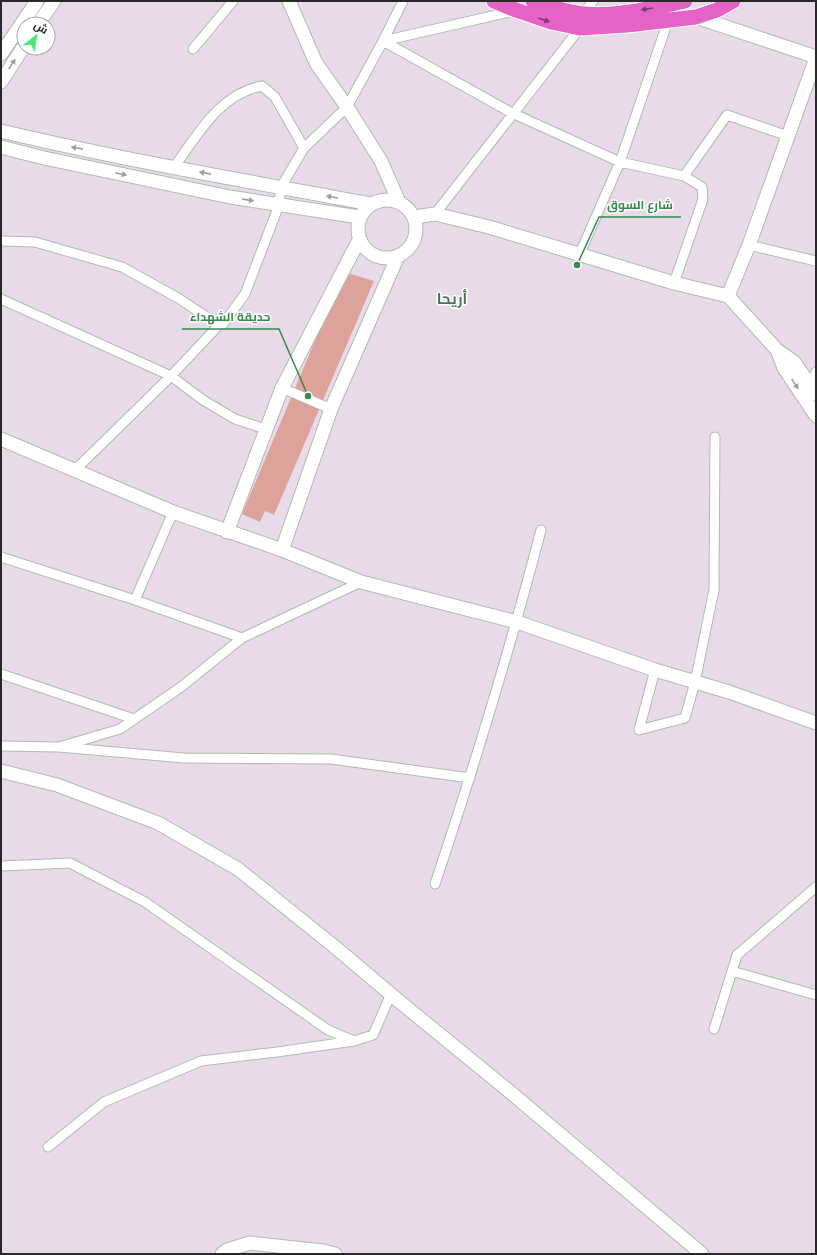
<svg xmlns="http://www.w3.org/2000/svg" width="817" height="1255" viewBox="0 0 817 1255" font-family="Raleway,Cairo,sans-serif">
<rect width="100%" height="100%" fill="#e9dae9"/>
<path fill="#dda299" d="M 344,272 L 374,281 L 274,515 L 265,511 L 260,522 L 242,514 Z"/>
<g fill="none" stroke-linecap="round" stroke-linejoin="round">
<defs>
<path id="street" d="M 583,14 L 593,1
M 383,41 L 512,113 L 620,162 L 684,176 L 702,187 L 703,199 L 674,283
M 383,41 L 514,11
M 193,49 L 233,1
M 174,167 C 197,136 220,93 262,86 L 275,97 L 304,148
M 684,176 L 727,115 L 788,136
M 435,214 L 580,28
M 1,241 L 35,242 L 122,267 L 178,298 L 219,325
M 749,245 L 816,261
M 580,253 L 620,162 L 668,21
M 1,299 L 171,376 L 203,400 L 235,419 L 265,429
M 810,386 L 816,372
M 282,388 L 331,409
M 74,471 L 171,376 L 219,325 L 223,324 L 245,294 L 279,205 L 281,187 L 304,148 L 347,107 L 383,41 L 403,1
M 1,557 L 135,600 L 242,638
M 135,600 L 173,512
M 655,670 L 639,730 L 685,718 L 695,682 L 714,590 L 715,437
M 1,674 L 134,719
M 1,746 L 59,747 L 120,729 L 181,687 L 242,638 L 361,582
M 59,747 L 184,758 L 331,759 L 470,778
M 1,866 L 70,863 L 145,902 L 328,1030 L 354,1041 L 373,1035 L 391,994
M 435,884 C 474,767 510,649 541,530
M 732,971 L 816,995
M 714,1029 L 737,955 L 816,887
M 48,1147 L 104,1102 L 201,1061 L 277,1052 L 354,1041"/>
<path id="secondary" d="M 289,1 L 316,63 L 347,107 L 381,161 L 399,202
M 696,17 L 816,57
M 38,24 L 54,1
M 1,54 L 37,1
M 1,82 L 24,46
M 1,131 C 123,160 247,181 371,204
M 1,147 L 44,158 L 230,197 L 359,217
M358 229a29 29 0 1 1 58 0a29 29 0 1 1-58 0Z
M 414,217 L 435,214 L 489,227 L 674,283 L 728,296 L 777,350 L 794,362 L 816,394
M 728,296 L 749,245 L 816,58
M 777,350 L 784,368 L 816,416
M 1,439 L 173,512 L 282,550 L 361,582 L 517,622 L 655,670 L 729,692 L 816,723
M 227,532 L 282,388 L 359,240
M 282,550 L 331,409 L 398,256
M 1,771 L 57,785 L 158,823 L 238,869 L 335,947 L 400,1002 L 509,1091 L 702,1254
M 222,1254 L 227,1250 L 250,1243 L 323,1251 L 335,1254"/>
<path id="primary" d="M 494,1 L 516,10 L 551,22 L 580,28 L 627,25 L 696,17 L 717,10 L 733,1
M 533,1 C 550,7 566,12 584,14 C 617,17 653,8 685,1"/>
</defs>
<use href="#street" stroke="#aebbb2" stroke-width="11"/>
<use href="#secondary" stroke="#aebbb2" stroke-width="15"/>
<use href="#primary" stroke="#fff" stroke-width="17"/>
<use href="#street" stroke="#fff" stroke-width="9"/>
<use href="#secondary" stroke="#fff" stroke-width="13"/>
<use href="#primary" stroke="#e662c6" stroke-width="15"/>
</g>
<defs><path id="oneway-solid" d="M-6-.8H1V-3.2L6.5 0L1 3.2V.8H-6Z"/></defs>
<g fill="#743f67">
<use href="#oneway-solid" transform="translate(647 9) rotate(171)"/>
<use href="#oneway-solid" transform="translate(544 20) rotate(19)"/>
</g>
<g fill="#9e9e9e">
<use href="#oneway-solid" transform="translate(12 64) rotate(-57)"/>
<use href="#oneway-solid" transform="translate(77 148) rotate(-169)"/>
<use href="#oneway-solid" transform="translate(205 173) rotate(-169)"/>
<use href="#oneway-solid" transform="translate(121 174) rotate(12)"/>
<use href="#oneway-solid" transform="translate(332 197) rotate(-169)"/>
<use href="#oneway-solid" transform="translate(248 200) rotate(9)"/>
<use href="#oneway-solid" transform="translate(795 384) rotate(56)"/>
</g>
<g text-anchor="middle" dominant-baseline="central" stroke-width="3" stroke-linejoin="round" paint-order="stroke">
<g font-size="15" font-weight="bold" fill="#4b7558" stroke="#fff">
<text x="452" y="299">أريحا</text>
</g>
</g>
<path fill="none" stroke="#368a4e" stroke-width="1.5" d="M577 265L599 217H681M308 396L279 329H182"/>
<g fill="#368a4e" stroke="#fff" stroke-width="1.5">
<circle cx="577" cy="265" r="4"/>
<circle cx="308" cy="396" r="4"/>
</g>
<g font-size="12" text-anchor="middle" font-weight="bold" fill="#368a4e" stroke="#fff" stroke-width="3" stroke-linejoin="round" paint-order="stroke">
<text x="640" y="209">شارع السوق</text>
<text x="230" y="321">حديقة الشهداء</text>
</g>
<rect width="817" height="1255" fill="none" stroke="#282828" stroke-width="4"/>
<g transform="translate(36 36) rotate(30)"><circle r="19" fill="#ffffff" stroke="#a9a9a9"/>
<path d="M0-3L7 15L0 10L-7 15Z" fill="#43ed74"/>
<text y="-6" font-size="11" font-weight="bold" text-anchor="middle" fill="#282828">ش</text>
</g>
</svg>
